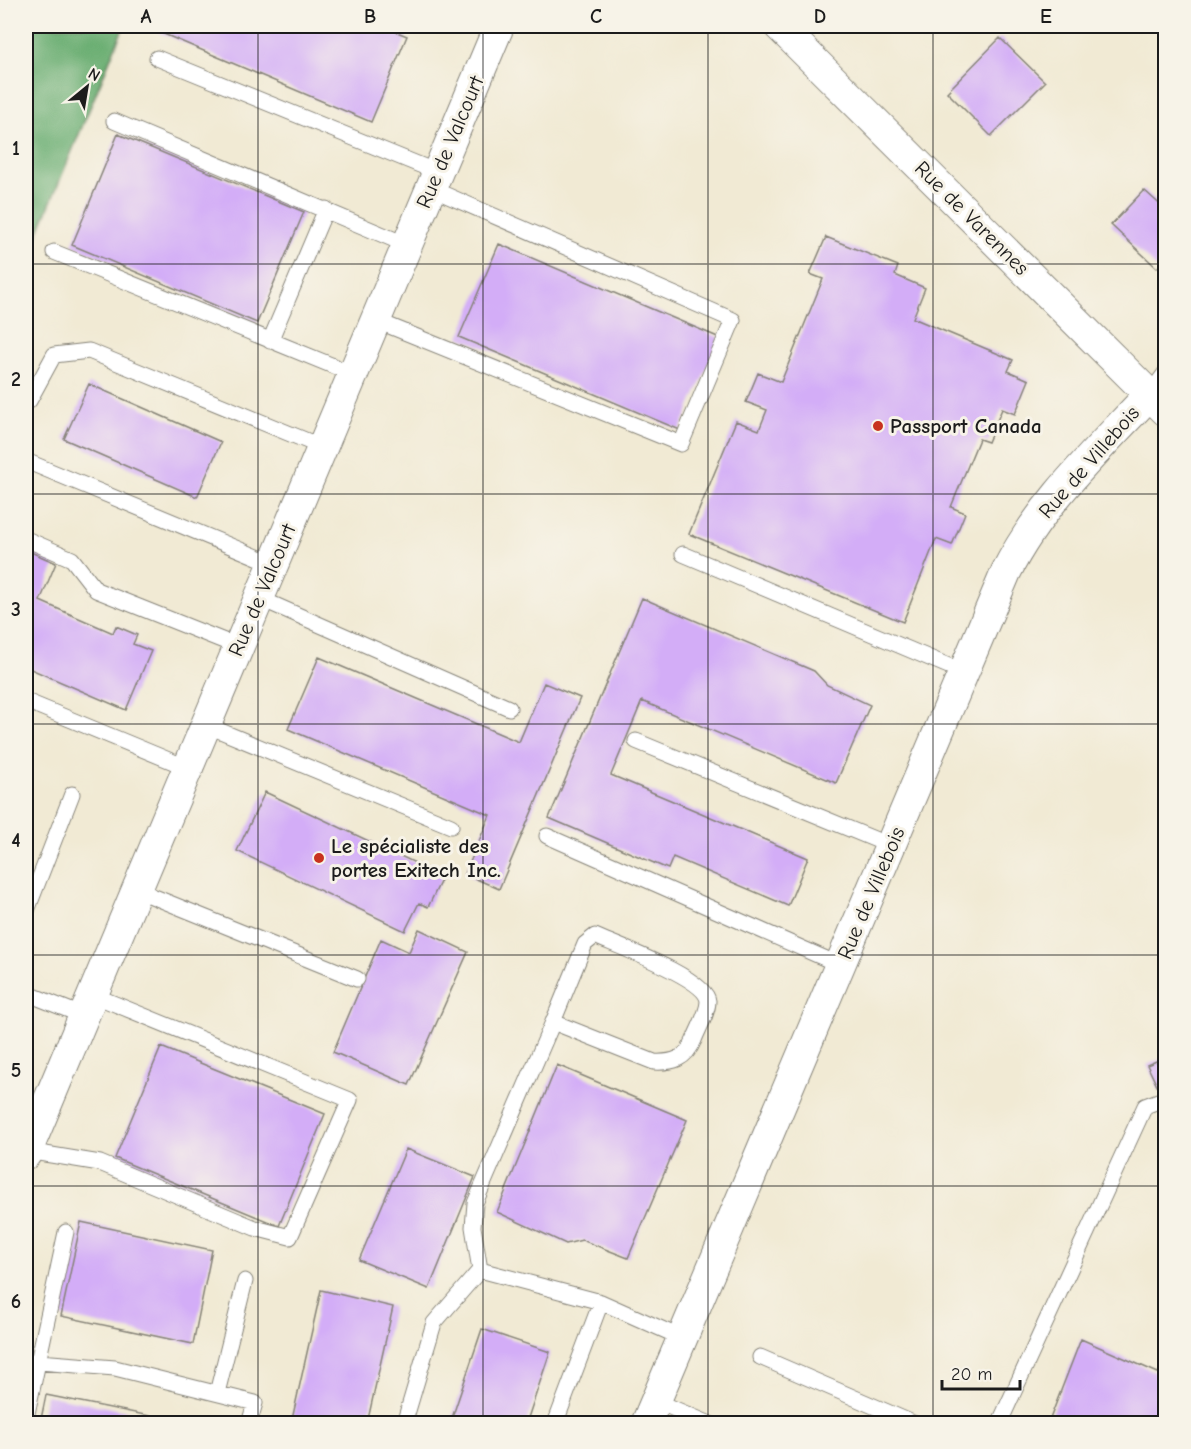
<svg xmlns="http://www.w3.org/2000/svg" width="1191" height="1449" viewBox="0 0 1191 1449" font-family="'Comic Neue',sans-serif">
<rect width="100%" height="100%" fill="#f7f3e8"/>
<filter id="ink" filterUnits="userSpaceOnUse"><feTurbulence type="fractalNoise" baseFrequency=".0167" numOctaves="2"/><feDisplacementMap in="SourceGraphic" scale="12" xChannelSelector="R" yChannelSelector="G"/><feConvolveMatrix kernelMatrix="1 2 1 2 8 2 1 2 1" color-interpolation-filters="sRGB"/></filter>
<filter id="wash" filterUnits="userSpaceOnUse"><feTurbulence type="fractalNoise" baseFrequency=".008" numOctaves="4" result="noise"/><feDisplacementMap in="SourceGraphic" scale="24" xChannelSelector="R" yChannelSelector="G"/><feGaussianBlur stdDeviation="1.35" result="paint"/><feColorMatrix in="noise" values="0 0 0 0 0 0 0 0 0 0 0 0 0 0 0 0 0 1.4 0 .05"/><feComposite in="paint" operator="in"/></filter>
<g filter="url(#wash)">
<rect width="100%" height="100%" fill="#f1ead4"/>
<path fill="#6bae72" stroke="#446547" stroke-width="1.5" d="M 26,26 L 124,26 L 26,262 Z"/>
<g id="blocks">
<path fill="#d3adf7" d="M 145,26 L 382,26 L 407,36 L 371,122 Z
M 1000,38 L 1045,82 L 991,136 L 947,92 Z
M 118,134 L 304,212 L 257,323 L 72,245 Z
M 1144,190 L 1166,210 L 1166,259 L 1157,268 L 1111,225 Z
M 826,237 L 898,266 L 895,275 L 925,288 L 913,318 L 1013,360 L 1008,371 L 1029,380 L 1015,414 L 1002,409 L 988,442 L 979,439 L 951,507 L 965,513 L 952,545 L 936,539 L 903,622 L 689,534 L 736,421 L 759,430 L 767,410 L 746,402 L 758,373 L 781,382 L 823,279 L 810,274 Z
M 499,244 L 720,338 L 680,430 L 459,337 Z
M 89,384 L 221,442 L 197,497 L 64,439 Z
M 26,550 L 56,563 L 40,601 L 113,633 L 116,626 L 137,635 L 133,644 L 151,651 L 126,710 L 26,667 Z
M 642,598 L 814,671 L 827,685 L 870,705 L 836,783 L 642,701 L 611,775 L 808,858 L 788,906 L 673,857 L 668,869 L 549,818 Z
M 319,657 L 519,742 L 544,683 L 580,698 L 499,889 L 465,874 L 490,815 L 288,729 Z
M 265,792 L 443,876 L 428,907 L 419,903 L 405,931 L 237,851 Z
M 419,929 L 468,952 L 409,1085 L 333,1052 L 381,939 L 409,952 Z
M 161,1047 L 325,1114 L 279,1226 L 115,1158 Z
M 1166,1057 L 1166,1087 L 1159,1090 L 1147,1065 Z
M 557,1065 L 687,1120 L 628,1258 L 582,1240 L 566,1244 L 497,1212 Z
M 406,1149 L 475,1177 L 429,1289 L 359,1260 Z
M 81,1222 L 212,1250 L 193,1344 L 61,1316 Z
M 321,1290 L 393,1307 L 367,1424 L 291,1424 Z
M 482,1329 L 550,1352 L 526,1424 L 450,1424 Z
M 1081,1339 L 1158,1373 L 1166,1361 L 1166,1424 L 1048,1424 Z
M 46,1395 L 180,1422 L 180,1424 L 40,1424 Z"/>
</g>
</g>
<g filter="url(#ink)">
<use href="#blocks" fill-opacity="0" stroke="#868378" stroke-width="1.5"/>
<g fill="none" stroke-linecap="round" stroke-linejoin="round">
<defs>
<path id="service" d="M 157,58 L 437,172
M 114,121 L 407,245
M 54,252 L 353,374
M 375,320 L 681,444 L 733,320 L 430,188
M 270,341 L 326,209
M 1149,395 L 1166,372
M 29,401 L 54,355 L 89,351 L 322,447
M 26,461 L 274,564
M 26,539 L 72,559 L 96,590 L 239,647
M 683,554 L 965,673
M 259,598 L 509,708
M 26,701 L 188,768
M 206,725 L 451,826
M 636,741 L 891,846
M 547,836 L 840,965
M 137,890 L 357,979
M 26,913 L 72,794
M 26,993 L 84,1016
M 27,1151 L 100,1163 L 255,1228 L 290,1237 L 350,1100 L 93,995
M 480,1270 L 473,1227 L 475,1203 L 553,1022 L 654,1062 C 673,1063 686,1059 694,1040 C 698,1029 708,1013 708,1001 C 706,978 617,946 595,936 L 585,944 L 553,1022
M 760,1357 L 915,1424
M 26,1361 L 115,1368 L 255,1403 L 249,1424
M 217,1393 L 245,1281
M 656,1401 L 710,1424
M 26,1418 L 66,1232
M 404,1424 L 434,1323 L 480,1270 L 601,1302 L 682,1338
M 555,1424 L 601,1302
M 999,1424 L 1145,1106 L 1166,1098"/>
<path id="minor" d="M 779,26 L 1166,411
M 26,1154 L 499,26
M 646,1424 L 1006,572 C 1040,504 1098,450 1149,395"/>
</defs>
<use href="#service" stroke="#868378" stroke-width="17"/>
<use href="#minor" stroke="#868378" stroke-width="32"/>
<use href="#service" stroke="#fff" stroke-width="15"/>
<use href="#minor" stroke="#fff" stroke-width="30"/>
</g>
</g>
<path fill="none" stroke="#1c1c1c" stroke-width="1.5" stroke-opacity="0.55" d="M 258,26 L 258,1424M 483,26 L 483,1424M 708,26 L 708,1424M 933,26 L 933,1424M 26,264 L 1166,264M 26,494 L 1166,494M 26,724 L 1166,724M 26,955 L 1166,955M 26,1186 L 1166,1186"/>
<g fill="#c8321e" stroke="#f7f3e8" stroke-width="2">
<circle cx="878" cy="426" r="6"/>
<circle cx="319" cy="858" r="6"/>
</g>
<g text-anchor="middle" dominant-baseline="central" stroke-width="6" stroke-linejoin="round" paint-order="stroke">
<g font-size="21" fill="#1c1c1c" stroke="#f7f3e8">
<text transform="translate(450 142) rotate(-67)">Rue de Valcourt</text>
<text transform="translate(972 218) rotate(45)">Rue de Varennes</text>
<text transform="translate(1089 462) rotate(-49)">Rue de Villebois</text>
<text transform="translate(262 590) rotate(-67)">Rue de Valcourt</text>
<text transform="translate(871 893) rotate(-67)">Rue de Villebois</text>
</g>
<g font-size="21" font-weight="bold" fill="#1c1c1c" stroke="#f7f3e8" text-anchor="start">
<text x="890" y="426">Passport Canada</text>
<text x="331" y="846">Le spécialiste des<tspan x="331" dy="24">portes Exitech Inc.</tspan></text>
</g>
</g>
<rect width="1191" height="1449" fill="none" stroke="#f7f3e8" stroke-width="66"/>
<g transform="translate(87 87) rotate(30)" stroke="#f7f3e8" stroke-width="4.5" paint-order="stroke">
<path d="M0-4.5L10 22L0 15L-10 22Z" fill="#1c1c1c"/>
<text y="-9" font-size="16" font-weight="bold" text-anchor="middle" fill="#1c1c1c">N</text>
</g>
<path d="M942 1380v9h78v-9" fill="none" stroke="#1c1c1c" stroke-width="3"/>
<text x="951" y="1380" font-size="18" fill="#1c1c1c" stroke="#f7f3e8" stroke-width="4.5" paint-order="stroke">20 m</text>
<rect x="33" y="33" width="1125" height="1383" fill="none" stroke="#1c1c1c" stroke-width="2"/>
<g font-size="20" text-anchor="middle" font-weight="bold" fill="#1c1c1c">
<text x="146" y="23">A</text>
<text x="370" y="23">B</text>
<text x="596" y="23">C</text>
<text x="820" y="23">D</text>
<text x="1046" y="23">E</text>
<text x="16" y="155">1</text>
<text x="16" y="386">2</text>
<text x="16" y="616">3</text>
<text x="16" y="847">4</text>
<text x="16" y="1077">5</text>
<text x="16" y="1308">6</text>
</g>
</svg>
